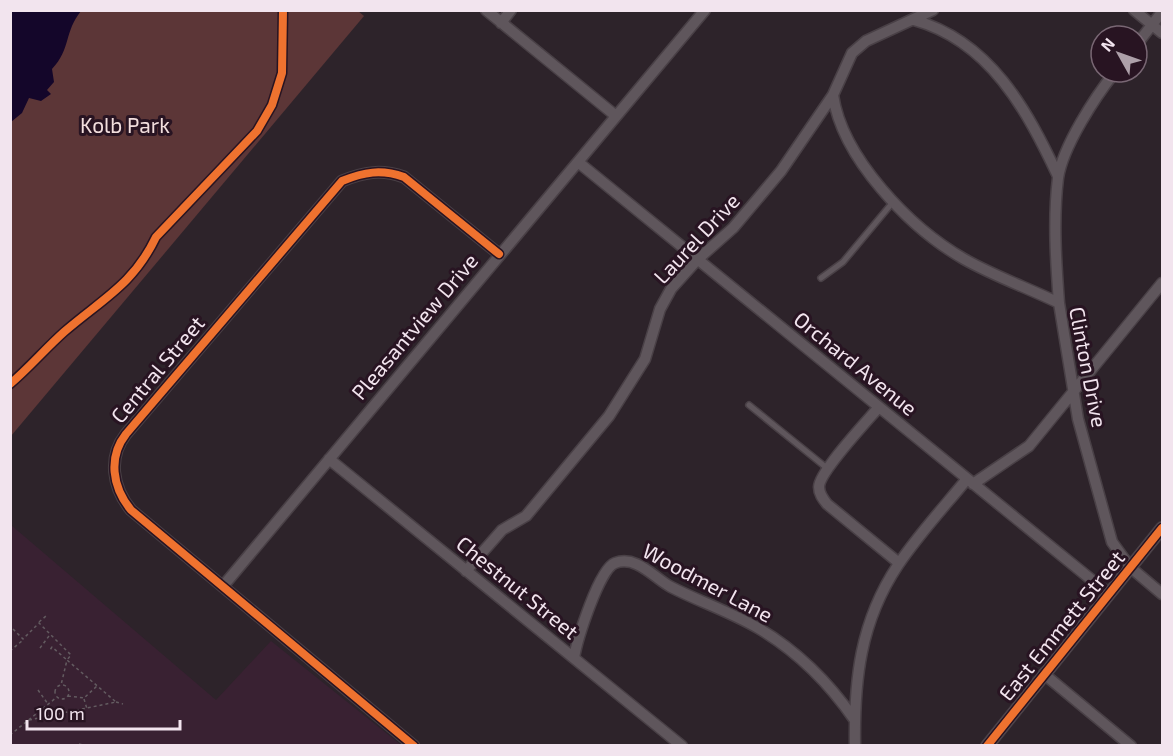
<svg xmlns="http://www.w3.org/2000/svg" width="1173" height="756" viewBox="0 0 1173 756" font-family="'Exo 2',sans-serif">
<rect width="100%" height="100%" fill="#2d232a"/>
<path fill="#392132" d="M 11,525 L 216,700 L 271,641 L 401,745 L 11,745 Z"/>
<path fill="#5c3637" d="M 11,11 L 358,11 L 364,16 L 11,436 Z"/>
<path fill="#14062a" d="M 11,10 L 81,11 C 64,32 71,49 52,69 L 54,82 L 47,90 L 51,94 L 41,101 L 29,98 L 22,113 L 11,122 Z"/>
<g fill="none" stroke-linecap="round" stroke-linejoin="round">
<defs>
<path id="service" d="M 821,278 L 843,262 L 893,202
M 749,405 L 828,469"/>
<path id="minor" d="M 486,10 L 616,116
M 1134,10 L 1162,33
M 914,20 C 990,41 1027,110 1058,176
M 501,23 L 511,10
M 1137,44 L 1162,12
M 833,95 C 842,158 910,228 964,259 C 994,276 1028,288 1059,303 L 1078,419 L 1112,542 L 1130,567 L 1162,594
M 578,162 L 1109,594
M 1059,303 C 1056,263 1053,219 1058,178 C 1063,146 1095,97 1115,72
M 879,407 C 867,421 819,472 819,487 C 819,494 823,499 827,504 L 899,563
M 329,459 L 682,746
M 973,484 L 1029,446 L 1162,283
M 466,571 L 502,530 L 526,516 L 609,416 L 645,359 L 660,309 L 671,289 L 698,259 L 733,228 L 781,171 L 833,95 L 852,53 L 866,41 L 933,10
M 224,585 L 705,10
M 574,658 C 577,640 599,569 615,563 C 637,555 654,578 671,587 C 700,602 731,612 758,628 C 797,651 829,683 854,719
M 1044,674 L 1131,746
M 414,746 L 131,510 C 112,487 108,457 126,434 L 342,181 C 364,172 381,169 404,177 L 499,254
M 855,746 C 854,680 860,622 898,565 C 918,535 944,507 967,479"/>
<path id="tertiary" d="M 987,746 L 1162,528"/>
</defs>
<use href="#service" stroke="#494046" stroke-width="8"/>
<use href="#minor" stroke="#494046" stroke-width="13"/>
<use href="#tertiary" stroke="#494046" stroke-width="14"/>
<path stroke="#635b60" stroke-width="1.5" stroke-dasharray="3 3" stroke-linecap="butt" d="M 39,622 L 46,616
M 13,629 L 23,639 L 39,623 L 71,655 L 67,660 L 52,647 L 50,650
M 40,648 L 49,636
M 10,651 L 23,640
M55 692a7 7 0 1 1 14 0a7 7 0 1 1-14 0Z
M 38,690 L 48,704
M 68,696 L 84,698 L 97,686
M 84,699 L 87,709
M 116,702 L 123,704
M 29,720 L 116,702 L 67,660 L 61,685
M 10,735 L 57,697
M 79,744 L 88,746"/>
<use href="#service" stroke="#5f565c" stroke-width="5"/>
<use href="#minor" stroke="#5f565c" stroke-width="10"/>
<use href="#tertiary" stroke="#5f565c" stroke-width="12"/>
<defs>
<path id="cycleway" d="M 10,384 C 29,368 45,349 64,332 C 102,299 133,285 156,237 L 257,131 L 272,105 L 282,73 L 283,10
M 414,746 L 131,510 C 112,487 108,457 126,434 L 342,181 C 364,172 381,169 404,177 L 499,254
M 987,746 L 1162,528"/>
</defs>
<use href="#cycleway" stroke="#281422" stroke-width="11"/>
<use href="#cycleway" stroke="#ef722f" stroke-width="8"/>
</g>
<g text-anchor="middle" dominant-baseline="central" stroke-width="6" stroke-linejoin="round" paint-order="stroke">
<g font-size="21" fill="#f2dedd" stroke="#281422">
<text x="125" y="124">Kolb Park</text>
</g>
<g font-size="21" fill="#f2e4ee" stroke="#281422">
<text transform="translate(696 238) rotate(-47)">Laurel Drive</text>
<text transform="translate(414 326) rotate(-50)">Pleasantview Drive</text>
<text transform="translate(856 363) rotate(39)">Orchard Avenue</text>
<text transform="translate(1089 367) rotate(79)">Clinton Drive</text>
<text transform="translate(157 369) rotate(-50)">Central Street</text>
<text transform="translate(708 582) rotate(28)">Woodmer Lane</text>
<text transform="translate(518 587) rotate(39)">Chestnut Street</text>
<text transform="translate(1061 625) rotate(-51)">East Emmett Street</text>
</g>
</g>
<rect width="1173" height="756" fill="none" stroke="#f2e4ee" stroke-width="24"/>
<g transform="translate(1119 54) rotate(310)"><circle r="28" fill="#281422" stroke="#796774" stroke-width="1.5"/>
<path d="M0-4.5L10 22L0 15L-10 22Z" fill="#ada0a9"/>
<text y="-9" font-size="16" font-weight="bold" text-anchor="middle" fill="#f2e4ee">N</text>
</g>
<path d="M27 720v9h153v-9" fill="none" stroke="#f2e4ee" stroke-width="3"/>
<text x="36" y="720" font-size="18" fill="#f2e4ee" stroke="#281422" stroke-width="4.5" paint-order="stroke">100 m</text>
</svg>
